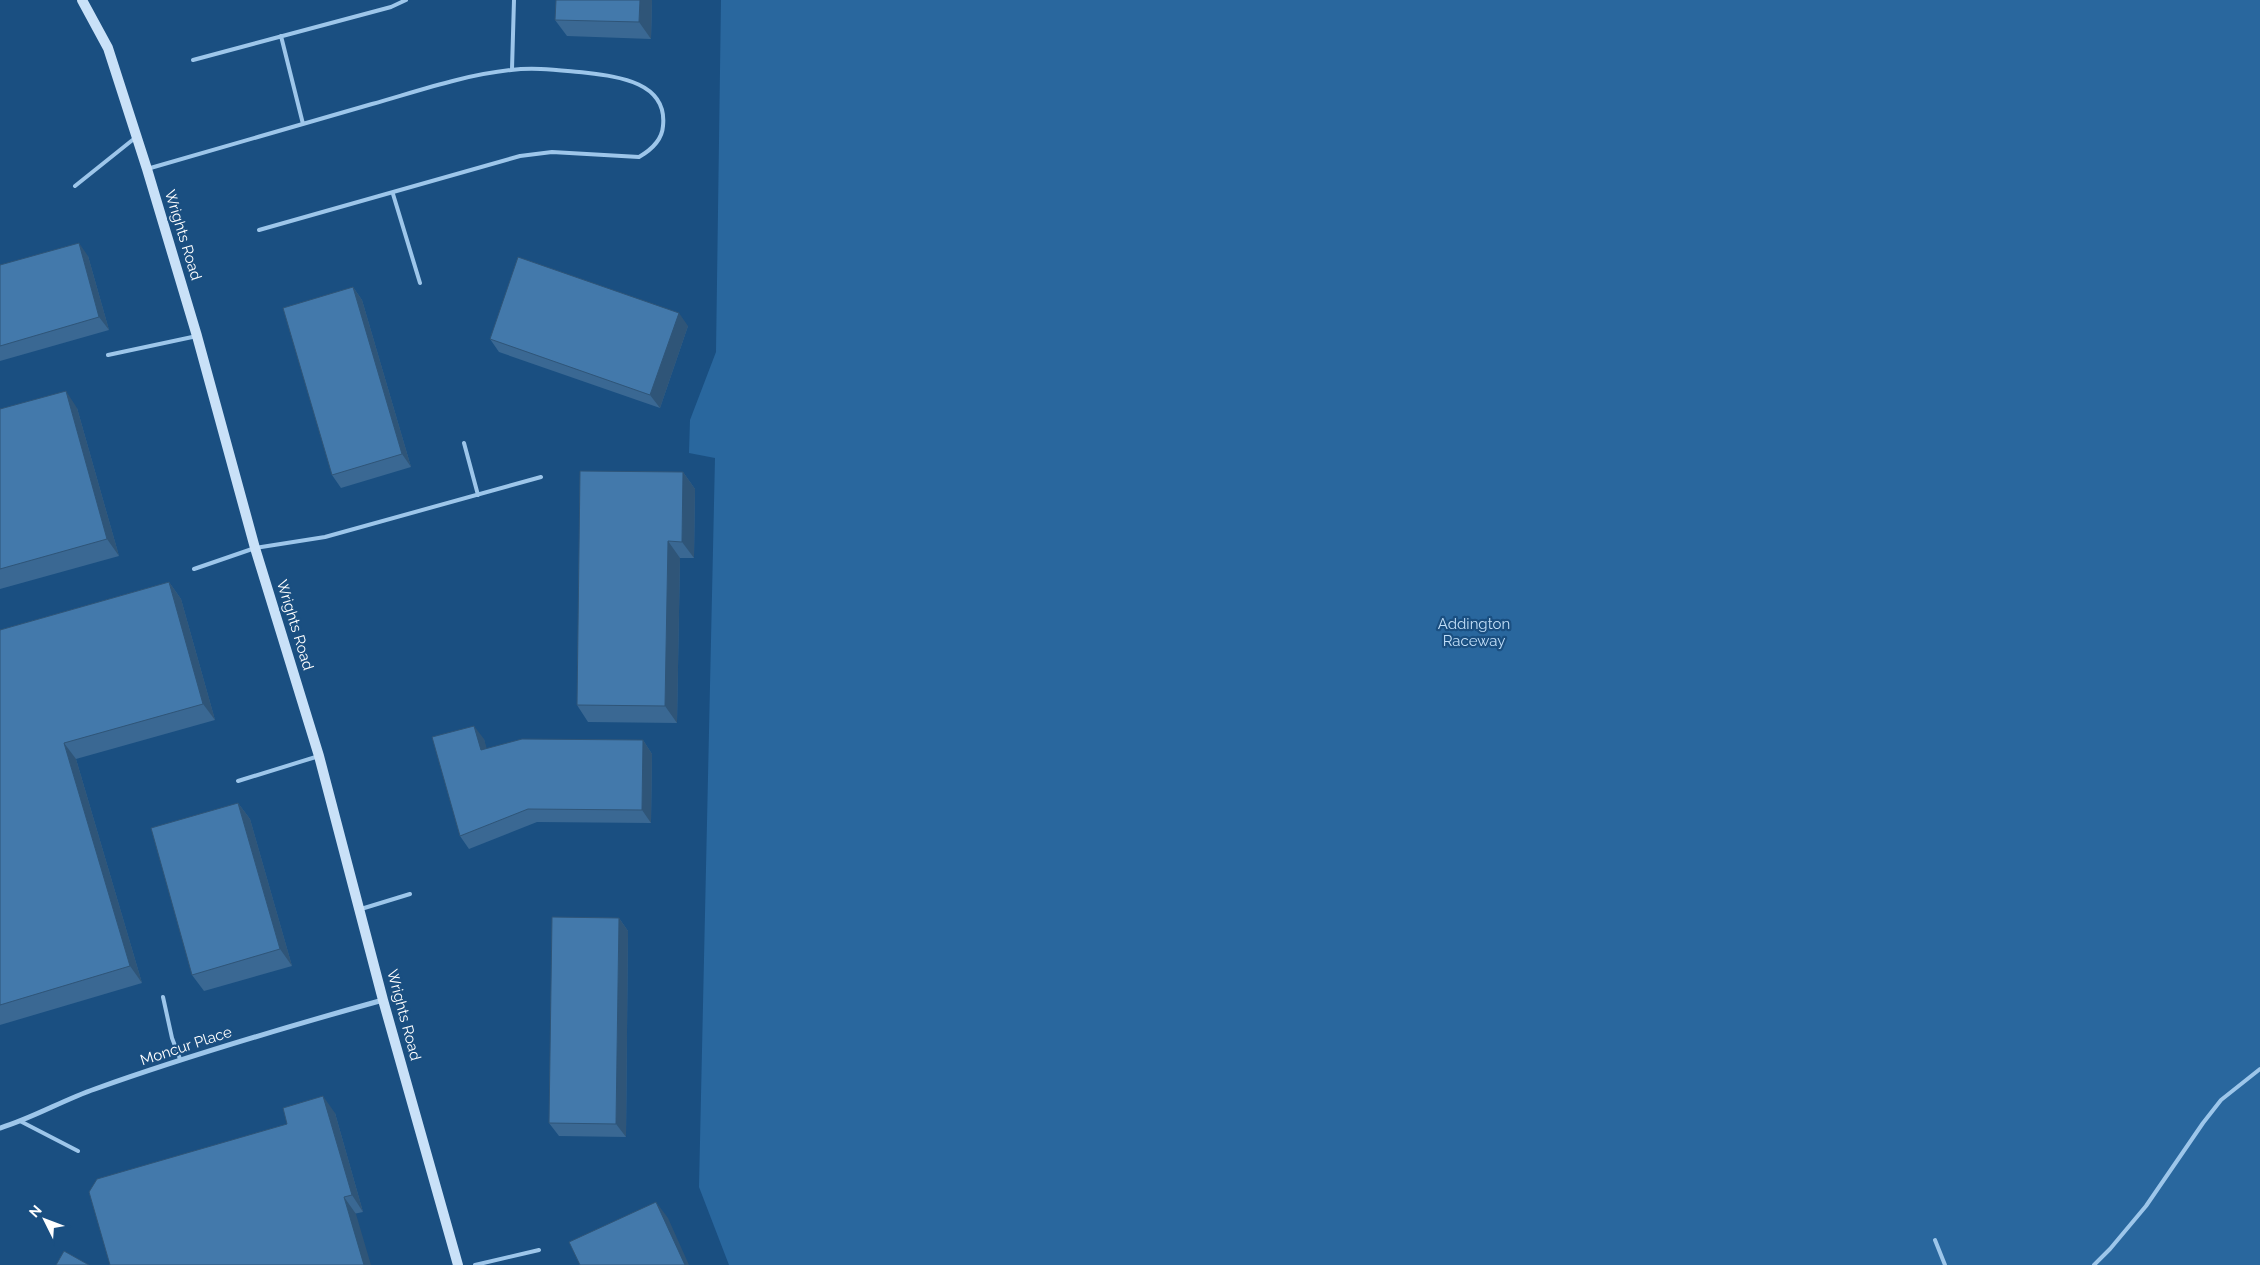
<svg xmlns="http://www.w3.org/2000/svg" width="2260" height="1265" viewBox="0 0 2260 1265" font-family="Raleway,sans-serif">
<rect width="100%" height="100%" fill="#1a4f81"/>
<path fill="#29679e" d="M 721,0 L 2260,0 L 2260,1265 L 729,1265 L 699,1187 L 715,458 L 689,453 L 690,420 L 716,352 Z"/>
<g fill="none" stroke-linecap="round" stroke-linejoin="round">
<path stroke="#9dc6ea" stroke-width="4" d="M 281,36 L 303,124
M 193,60 L 391,7 L 406,0
M 512,69 L 514,0
M 147,169 C 222,147 297,126 372,104 C 418,91 464,75 511,70 C 533,67 557,70 579,72 C 611,76 668,79 663,126 C 662,141 651,150 639,157 L 552,152 L 520,156 L 259,230
M 75,186 L 135,138
M 393,194 L 420,283
M 108,355 L 197,336
M 464,443 L 478,495
M 194,569 L 255,548 L 325,537 L 541,477
M 238,781 L 319,756
M 361,909 L 410,894
M 163,997 L 172,1038 L 180,1059
M 20,1121 L 78,1151
M 1935,1240 L 1945,1265
M 475,1265 L 539,1250
M 2094,1265 L 2110,1249 L 2146,1206 L 2203,1123 L 2221,1100 L 2260,1069"/>
<path stroke="#9dc6ea" stroke-width="5" d="M 0,1128 C 33,1118 63,1100 95,1089 C 190,1055 286,1027 383,1000"/>
<path stroke="#c9e1f8" stroke-width="10" d="M 82,0 L 108,48 L 147,169 L 197,336 L 255,548 L 319,756 L 383,1000 L 458,1265"/>
</g>
<path fill="#3a6893" d="M 652,0 L 651,39 L 567,36 L 555,20 Z
M 88,256 L 109,330 L 0,361 L 0,265 Z
M 353,287 L 362,300 L 411,467 L 341,488 L 332,475 Z
M 688,326 L 660,408 L 499,352 L 490,339 Z
M 77,408 L 119,556 L 0,589 L 0,409 Z
M 683,472 L 695,489 L 694,558 L 680,558 L 677,723 L 588,722 L 577,705 Z
M 169,582 L 181,599 L 215,720 L 76,759 L 142,983 L 0,1025 L 0,630 Z
M 484,739 L 486,749 L 643,740 L 652,754 L 651,823 L 537,822 L 469,849 L 460,836 Z
M 238,803 L 250,819 L 292,966 L 204,991 L 192,975 Z
M 619,918 L 628,931 L 626,1137 L 559,1136 L 549,1123 Z
M 335,1113 L 363,1212 L 110,1265 Z"/>
<path fill="#2f5578" d="M 640,0 L 652,0 L 651,39 L 639,22 Z
M 79,243 L 88,256 L 109,330 L 99,317 Z
M 353,287 L 362,300 L 411,467 L 402,454 Z
M 679,313 L 688,326 L 660,408 L 650,395 Z
M 66,391 L 77,408 L 119,556 L 107,539 Z
M 683,472 L 695,489 L 694,558 L 682,542 Z
M 668,541 L 680,558 L 677,723 L 665,706 Z
M 169,582 L 181,599 L 215,720 L 203,704 Z
M 474,726 L 484,739 L 491,763 L 481,750 Z
M 643,740 L 652,754 L 651,823 L 642,810 Z
M 64,743 L 76,759 L 142,983 L 130,966 Z
M 238,803 L 250,819 L 292,966 L 280,949 Z
M 619,918 L 628,931 L 626,1137 L 616,1124 Z
M 323,1096 L 335,1113 L 363,1212 L 352,1195 Z
M 344,1197 L 356,1214 L 371,1265 L 364,1265 Z
M 656,1202 L 668,1218 L 689,1265 L 685,1265 Z"/>
<path fill="#4379ab" stroke="#2f5578" d="M 556,0 L 640,0 L 639,22 L 555,20 Z
M 79,243 L 99,317 L 0,346 L 0,265 Z
M 518,257 L 679,313 L 650,395 L 490,339 Z
M 353,287 L 402,454 L 332,475 L 283,308 Z
M 66,391 L 107,539 L 0,569 L 0,409 Z
M 580,471 L 683,472 L 682,542 L 668,541 L 665,706 L 577,705 Z
M 169,582 L 203,704 L 64,743 L 130,966 L 0,1005 L 0,630 Z
M 474,726 L 481,750 L 522,739 L 643,740 L 642,810 L 528,809 L 460,836 L 432,737 Z
M 238,803 L 280,949 L 192,975 L 151,828 Z
M 552,917 L 619,918 L 616,1124 L 549,1123 Z
M 323,1096 L 352,1195 L 344,1197 L 364,1265 L 110,1265 L 89,1192 L 97,1179 L 287,1124 L 283,1108 Z
M 656,1202 L 685,1265 L 580,1265 L 569,1242 Z
M 64,1251 L 89,1265 L 56,1265 Z"/>
<g text-anchor="middle" dominant-baseline="central" stroke-width="4.5" stroke-linejoin="round" paint-order="stroke">
<g font-size="15" fill="#fff" stroke="#1a4f81">
<text transform="translate(183 235) rotate(73)">Wrights Road</text>
<text transform="translate(295 625) rotate(73)">Wrights Road</text>
<text transform="translate(404 1015) rotate(75)">Wrights Road</text>
<text transform="translate(186 1046) rotate(-18)">Moncur Place</text>
</g>
<g font-size="15" fill="#c2dff8" stroke="#1a4f81">
<text x="1474" y="624">Addington<tspan x="1474" dy="17">Raceway</tspan></text>
</g>
</g>
<g transform="translate(45 1220) rotate(312)" stroke="#1a4f81" stroke-width="4" paint-order="stroke">
<path d="M0-4L9 19L0 12L-9 19Z" fill="#ffffff"/>
<text y="-8" font-size="14" font-weight="bold" text-anchor="middle" fill="#ffffff">N</text>
</g>
</svg>
